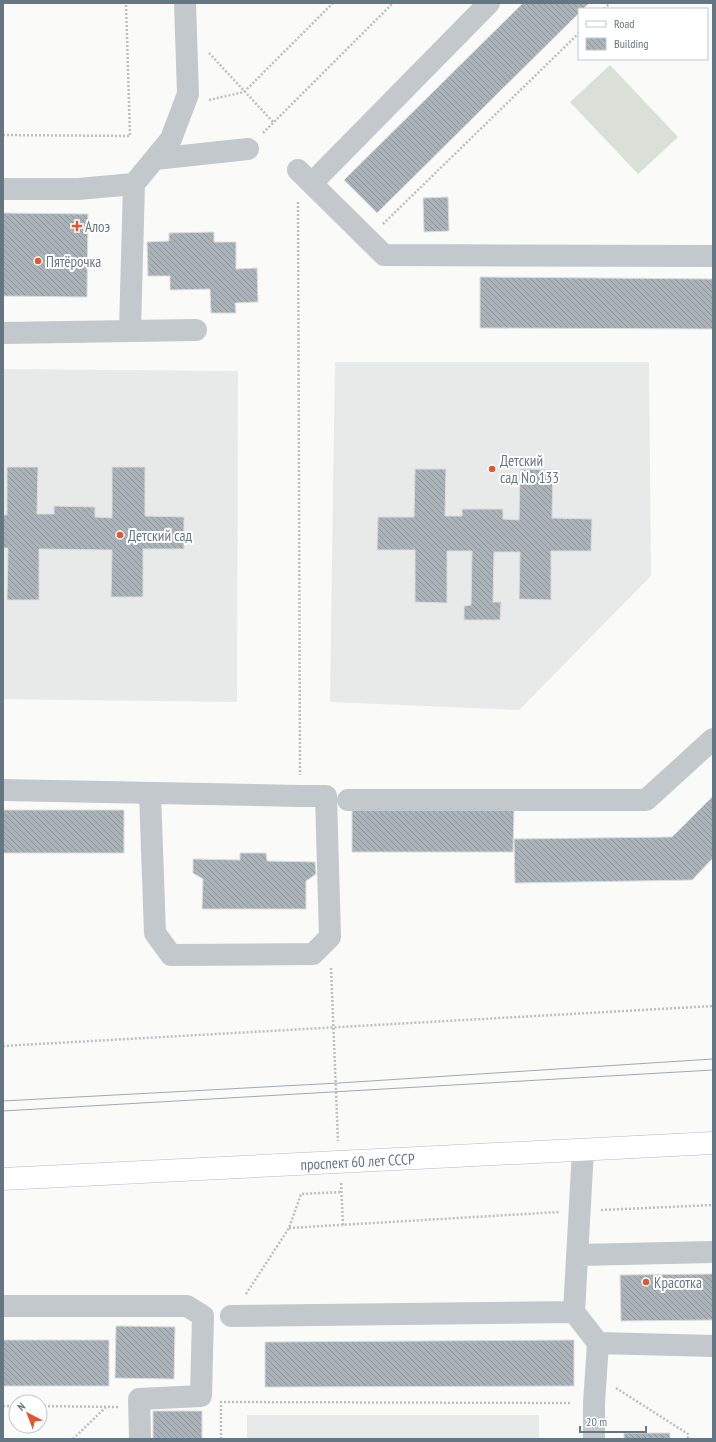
<svg xmlns="http://www.w3.org/2000/svg" width="716" height="1442" viewBox="0 0 716 1442" font-family="'PT Sans Narrow',sans-serif">
<defs>
<pattern id="building-back-hatch" width="6" height="6" patternUnits="userSpaceOnUse"><rect width="6" height="6" fill="#aab3b9"/><path d="M-1 5l2 2M0 0l6 6M5-1l2 2" fill="none" stroke="#8e969c"/></pattern>
</defs>
<rect width="100%" height="100%" fill="#fafaf8"/>
<path fill="#e8e9e9" d="M 335,362 L 649,362 L 651,576 L 519,710 L 330,702 Z
M 3,369 L 238,371 L 237,702 L 3,699 Z
M 247,1415 L 539,1415 L 539,1439 L 247,1439 Z"/>
<path fill="#dadfd7" d="M 610,65 L 678,137 L 638,174 L 570,102 Z"/>
<path fill="url(#building-back-hatch)" stroke="#dcdcda" d="M 523,3 L 589,3 L 583,9 L 579,9 L 579,13 L 377,213 L 344,180 Z
M 448,197 L 449,231 L 424,232 L 423,198 Z
M 3,213 L 88,214 L 87,297 L 3,296 Z
M 214,232 L 214,242 L 236,242 L 236,269 L 257,268 L 258,302 L 235,303 L 236,313 L 211,313 L 210,289 L 170,290 L 170,276 L 148,276 L 147,242 L 169,241 L 169,233 Z
M 480,277 L 713,279 L 713,329 L 480,328 Z
M 7,467 L 38,467 L 37,514 L 54,514 L 54,506 L 95,507 L 95,517 L 112,518 L 112,467 L 145,467 L 145,516 L 184,517 L 184,549 L 143,549 L 143,597 L 111,597 L 112,550 L 39,549 L 39,600 L 7,600 L 8,548 L 3,548 L 3,515 L 7,515 Z
M 415,469 L 446,469 L 445,516 L 462,516 L 462,509 L 503,509 L 503,519 L 519,520 L 520,469 L 553,470 L 552,518 L 592,519 L 591,551 L 551,551 L 551,600 L 519,599 L 520,552 L 494,552 L 493,602 L 501,602 L 500,620 L 464,620 L 464,606 L 471,605 L 472,551 L 447,551 L 447,603 L 415,602 L 415,550 L 377,550 L 378,517 L 414,517 Z
M 713,796 L 713,858 L 692,880 L 515,883 L 514,839 L 672,837 Z
M 352,809 L 514,809 L 513,852 L 352,852 Z
M 3,810 L 124,810 L 124,853 L 3,853 Z
M 240,853 L 266,853 L 267,861 L 315,862 L 316,874 L 306,881 L 306,909 L 202,909 L 203,879 L 193,873 L 193,859 L 240,860 Z
M 713,1274 L 713,1320 L 621,1321 L 620,1275 Z
M 116,1326 L 175,1327 L 174,1379 L 115,1378 Z
M 3,1340 L 109,1340 L 109,1386 L 3,1386 Z
M 574,1340 L 574,1386 L 265,1387 L 265,1342 Z
M 153,1411 L 202,1411 L 202,1439 L 153,1439 Z
M 624,1433 L 670,1433 L 670,1439 L 624,1439 Z"/>
<g fill="none" stroke-linecap="round" stroke-linejoin="round">
<defs>
<g id="major">
<path id="s1" d="M 3,1179 L 713,1143"/>
</g>
</defs>
<use href="#major" stroke="#b5babe" stroke-width="23"/>
<path stroke="#bbbfc2" stroke-width="2.5" stroke-dasharray="2 2" stroke-linecap="butt" d="M 604,9 L 610,3
M 209,53 L 274,123
M 209,100 L 244,92 L 333,3
M 263,133 L 393,3
M 3,135 L 130,136 L 126,3
M 298,202 L 300,775
M 383,224 L 579,33
M 331,968 L 338,1141
M 3,1046 L 713,1006
M 341,1183 L 343,1225
M 601,1210 L 713,1205
M 289,1228 L 559,1212
M 246,1294 L 289,1228 L 301,1194 L 342,1192
M 616,1388 L 688,1434 L 688,1439
M 3,1406 L 16,1406
M 40,1406 L 118,1407
M 73,1439 L 106,1407
M 221,1439 L 221,1402 L 572,1403"/>
<path stroke="#c3c8cc" stroke-width="22" d="M 155,159 L 248,149
M 298,170 L 384,255 L 713,256
M 312,183 L 489,3
M 3,189 L 78,189 L 134,184 L 171,139 L 188,94 L 185,3
M 130,330 L 134,184
M 3,333 L 196,330
M 3,790 L 300,796 L 326,796 L 330,937 L 313,954 L 171,955 L 155,933 L 150,793
M 348,800 L 646,800 L 713,739
M 577,1255 L 713,1252
M 3,1306 L 187,1306 L 203,1316 L 201,1396 L 139,1399 L 140,1439
M 574,1312 L 583,1150
M 231,1316 L 574,1312 L 598,1343 L 713,1346
M 594,1439 L 594,1403 L 598,1343"/>
<use href="#major" stroke="#fff" stroke-width="22"/>
<path stroke="#a2aab0" stroke-width="1" d="M 3,1101 L 339,1083 L 713,1059
M 3,1111 L 713,1070"/>
</g>
<g fill="#e4572e" stroke="#fff" stroke-width="1.5">
<path d="M75 220h4v4h4v4h-4v4h-4v-4h-4v-4h4z"/>
<circle cx="38" cy="261" r="4"/>
<circle cx="492" cy="469" r="4"/>
<circle cx="120" cy="535" r="4"/>
<circle cx="646" cy="1282" r="4"/>
</g>
<g text-anchor="middle" dominant-baseline="central" stroke-width="4" stroke-linejoin="round" paint-order="stroke">
<g font-size="15" fill="#657683" stroke="#fff" text-anchor="start">
<text x="85" y="226">Алоэ</text>
<text x="46" y="261">Пятёрочка</text>
<text x="500" y="460">Детский<tspan x="500" dy="17">сад No 133</tspan></text>
<text x="128" y="535">Детский сад</text>
<text x="654" y="1282">Красотка</text>
</g>
<g font-size="15" fill="#657683" stroke="#fff">
<text stroke="none"><textPath href="#s1" startOffset="355">проспект 60 лет СССР</textPath></text>
</g>
</g>
<rect width="716" height="1442" fill="none" stroke="#657683" stroke-width="8"/>
<rect x="578" y="8" width="130" height="52" fill="#ffffff" stroke="#c1c8cd"/>
<rect x="586" y="21" width="20" height="6" fill="#ffffff" stroke="#c1c8cd"/>
<text x="614" y="28" font-size="12" fill="#657683">Road</text>
<rect x="586" y="38" width="20" height="12" fill="url(#building-back-hatch)" stroke="#c1c8cd"/>
<text x="614" y="48" font-size="12" fill="#657683">Building</text>
<g transform="translate(28 1414) rotate(318)"><circle r="19" fill="#ffffff" stroke="#c1c8cd"/>
<path d="M0-3L7 15L0 10L-7 15Z" fill="#e4572e"/>
<text y="-6" font-size="11" font-weight="bold" text-anchor="middle" fill="#657683">N</text>
</g>
<path d="M580 1426v6h66v-6" fill="none" stroke="#657683" stroke-width="2"/>
<text x="586" y="1426" font-size="12" fill="#657683" stroke="#ffffff" stroke-width="3" paint-order="stroke">20 m</text>
</svg>
